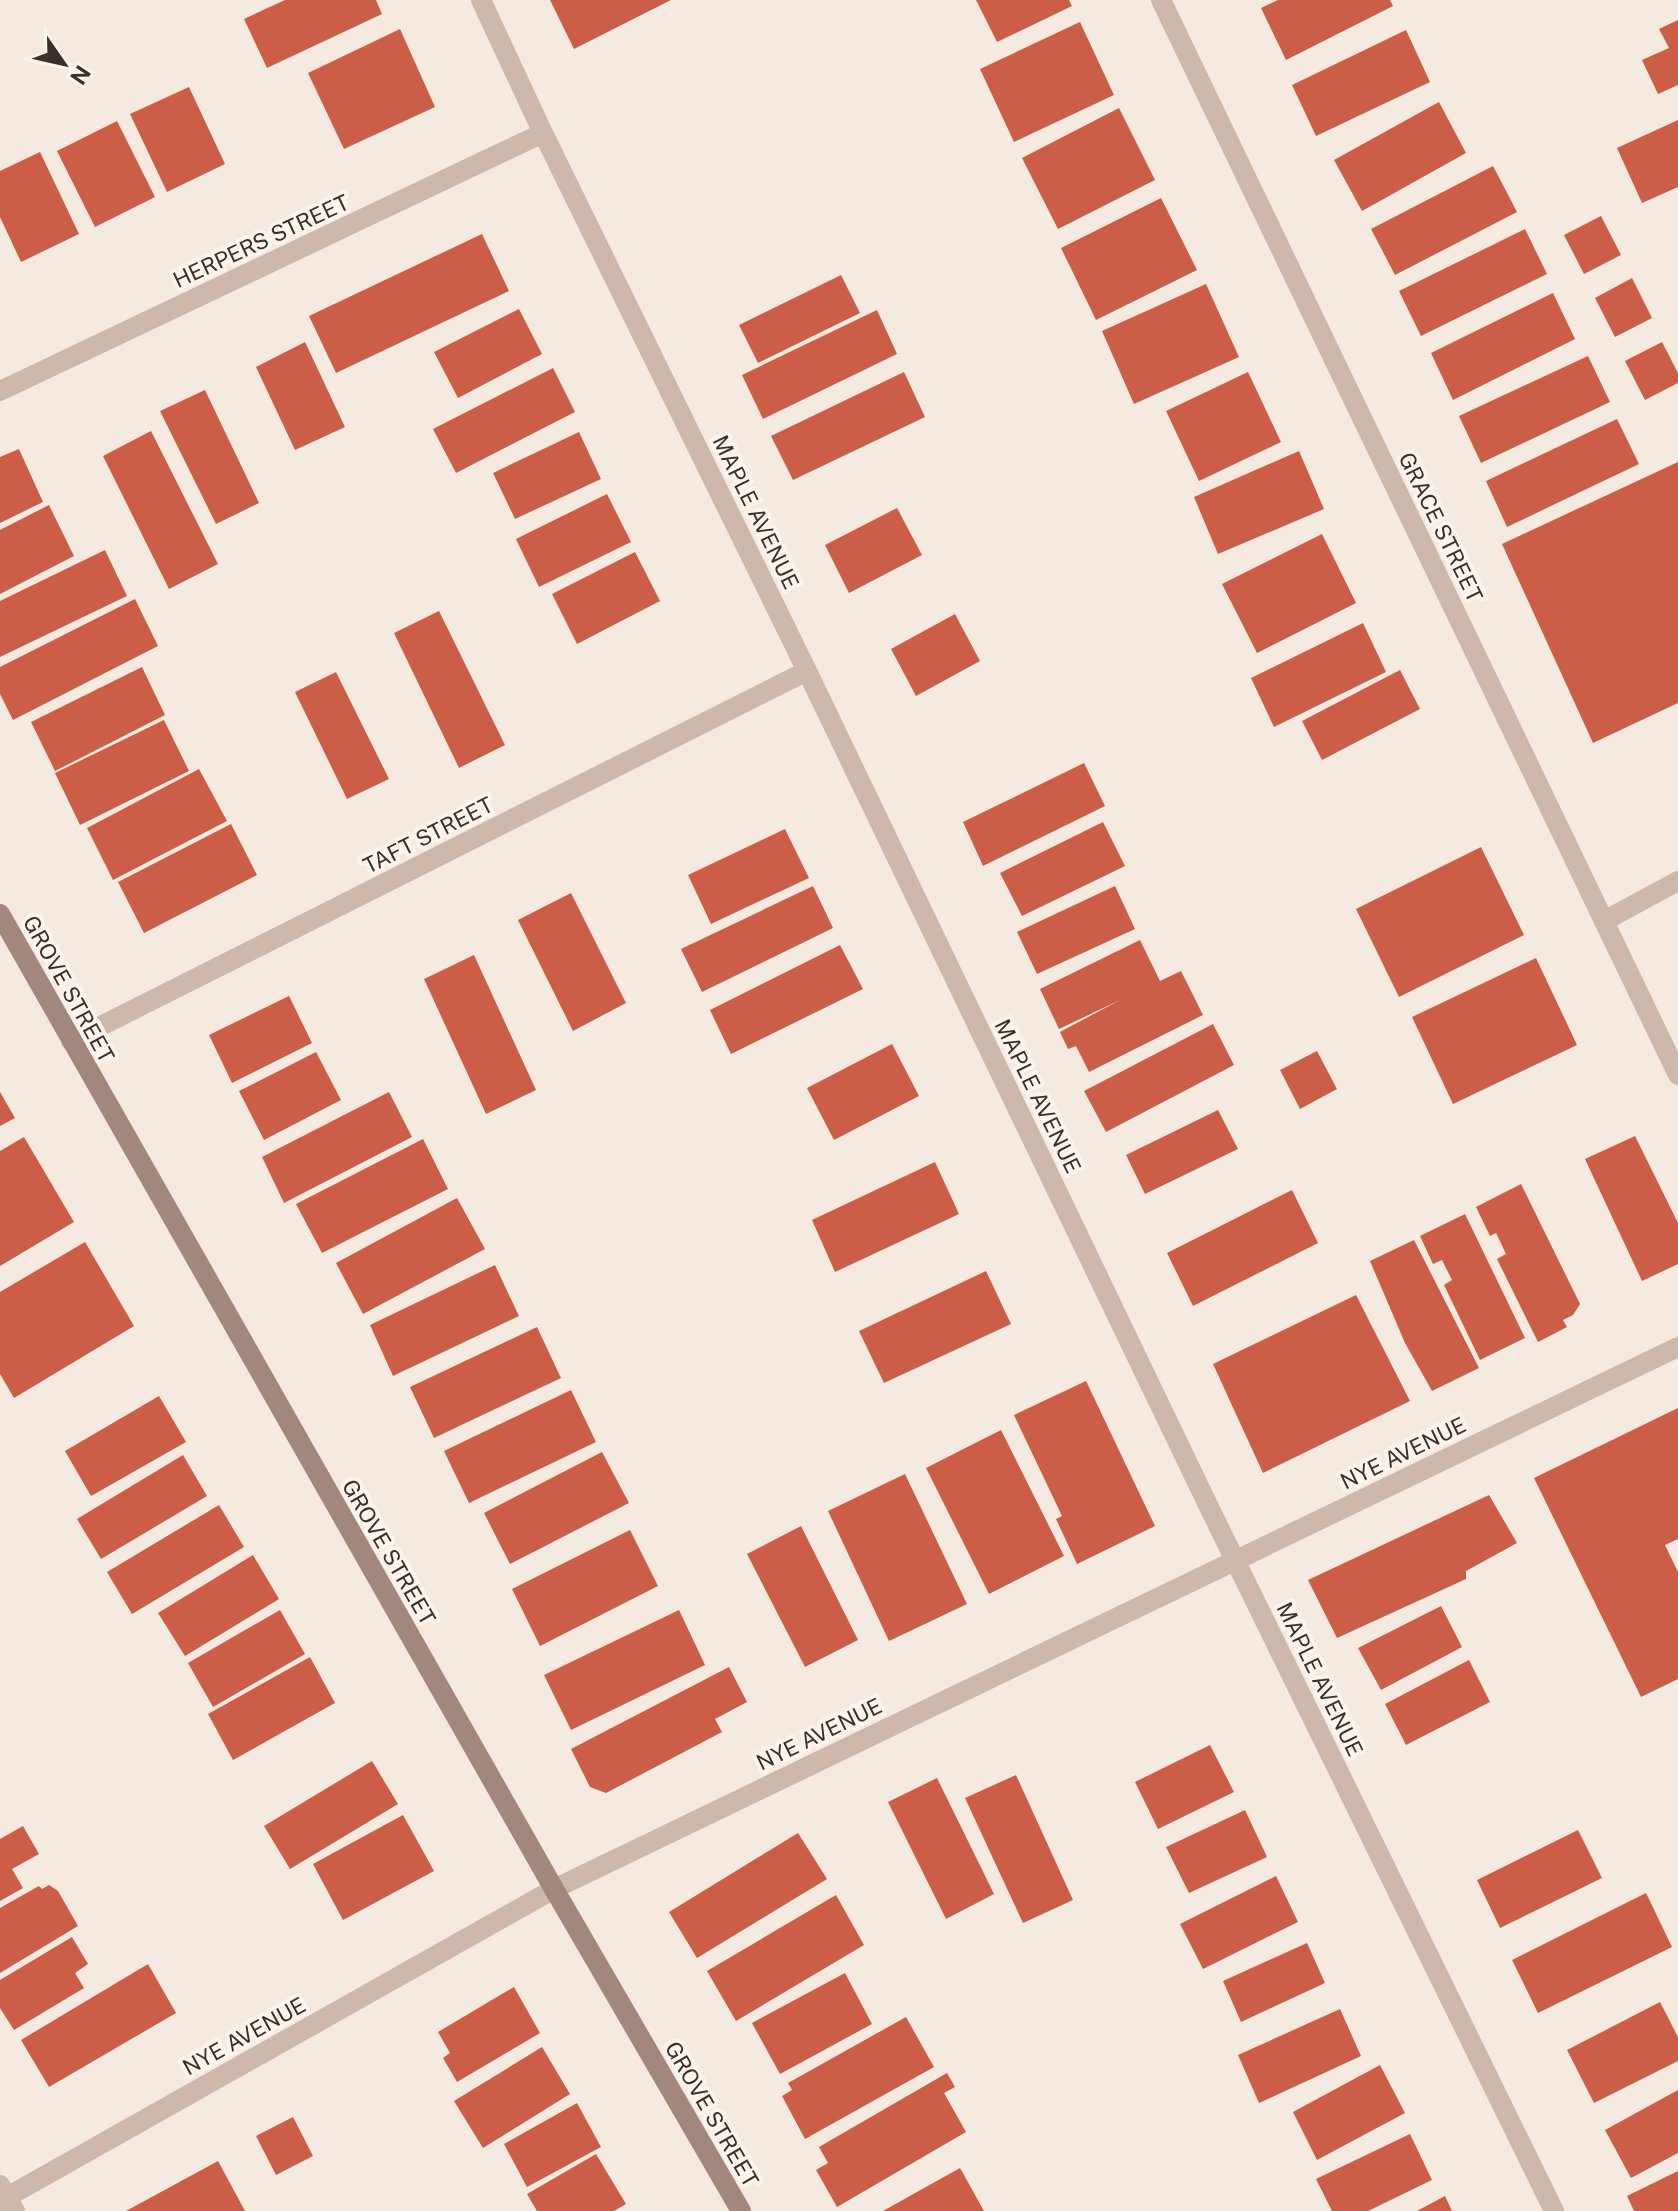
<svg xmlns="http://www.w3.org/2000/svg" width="1678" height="2211" viewBox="0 0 1678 2211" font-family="'Public Sans',sans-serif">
<rect width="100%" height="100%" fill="#f5eae0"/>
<path fill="#cc5e47" d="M 285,0 L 376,0 L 382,14 L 267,68 L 244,19 Z
M 550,0 L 671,0 L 574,49 Z
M 976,0 L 1069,0 L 1072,6 L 997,42 Z
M 1278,0 L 1390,0 L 1393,6 L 1286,60 L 1261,8 Z
M 1678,20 L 1678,85 L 1658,94 L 1642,60 L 1669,48 L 1659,29 Z
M 1080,22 L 1114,95 L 1014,142 L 980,69 Z
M 400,29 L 435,107 L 344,149 L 308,73 Z
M 1406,30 L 1430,82 L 1316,136 L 1292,85 Z
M 189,87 L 225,164 L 167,192 L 130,114 Z
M 1439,102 L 1466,153 L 1362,211 L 1334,160 Z
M 1119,108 L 1155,180 L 1058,229 L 1022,158 Z
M 1678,120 L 1678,187 L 1642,203 L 1617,148 Z
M 117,121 L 155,197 L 95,227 L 57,151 Z
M 40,152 L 79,234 L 21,262 L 0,217 L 0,171 Z
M 1493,166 L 1517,212 L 1395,275 L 1371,229 Z
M 1161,198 L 1197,270 L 1096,320 L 1061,248 Z
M 1601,216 L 1621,255 L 1584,274 L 1564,235 Z
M 1525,229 L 1547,274 L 1421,336 L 1399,291 Z
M 482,234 L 509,291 L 336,373 L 309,316 Z
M 841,275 L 860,313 L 758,363 L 739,325 Z
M 1632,278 L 1652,318 L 1615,337 L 1595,298 Z
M 1206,284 L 1239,357 L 1134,404 L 1102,331 Z
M 1553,293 L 1575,339 L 1453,400 L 1431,353 Z
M 519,309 L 542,354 L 458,398 L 434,352 Z
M 877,310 L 897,354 L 763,419 L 742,375 Z
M 305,342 L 345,427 L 295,450 L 256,367 Z
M 1662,342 L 1678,373 L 1678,383 L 1645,400 L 1625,361 Z
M 1588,356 L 1610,402 L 1481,463 L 1459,416 Z
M 553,368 L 575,412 L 456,473 L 433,429 Z
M 904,372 L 925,417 L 793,480 L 771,436 Z
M 1248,372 L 1281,442 L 1199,481 L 1166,411 Z
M 205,390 L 259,503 L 216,524 L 160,411 Z
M 1617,419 L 1639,464 L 1507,527 L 1486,481 Z
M 151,431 L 218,564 L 169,589 L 103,456 Z
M 579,432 L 601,479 L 515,519 L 493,473 Z
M 19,449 L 43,502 L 0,523 L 0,457 Z
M 1299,451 L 1324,509 L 1218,554 L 1194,497 Z
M 1678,462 L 1678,703 L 1593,743 L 1502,544 Z
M 607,494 L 631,542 L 539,587 L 516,539 Z
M 49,505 L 74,556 L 0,594 L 0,530 Z
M 897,508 L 922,555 L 849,593 L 825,545 Z
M 1322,534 L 1356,603 L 1257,653 L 1222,584 Z
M 105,550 L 127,596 L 0,657 L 0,601 Z
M 635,552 L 660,601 L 577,644 L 552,594 Z
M 135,599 L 158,646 L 13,720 L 0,694 L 0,667 Z
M 439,611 L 505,745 L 459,768 L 394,633 Z
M 955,614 L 980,661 L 916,696 L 891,649 Z
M 1363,623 L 1386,672 L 1274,727 L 1251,678 Z
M 142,667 L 165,715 L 55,771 L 31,722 Z
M 1400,670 L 1420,709 L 1322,760 L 1302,721 Z
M 336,672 L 389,779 L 347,799 L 295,692 Z
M 164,720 L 189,771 L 80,825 L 55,773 Z
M 1084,763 L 1105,806 L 983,866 L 963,822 Z
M 199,769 L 227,821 L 113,880 L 87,828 Z
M 1103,822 L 1125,866 L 1022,916 L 1000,873 Z
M 231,824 L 257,875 L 144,933 L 118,882 Z
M 785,829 L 809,878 L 711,924 L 688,875 Z
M 1481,847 L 1524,935 L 1399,997 L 1356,909 Z
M 813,886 L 833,928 L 702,992 L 681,949 Z
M 1115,886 L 1135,929 L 1037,974 L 1017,932 Z
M 571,893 L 626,1003 L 573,1031 L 518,920 Z
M 1140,940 L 1160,981 L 1181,971 L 1203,1015 L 1089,1072 L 1076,1046 L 1068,1049 L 1060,1032 L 1120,1000 L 1059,1029 L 1040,989 Z
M 840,945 L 863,989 L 731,1054 L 710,1010 Z
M 474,955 L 536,1090 L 486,1114 L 424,979 Z
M 1536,958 L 1577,1045 L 1453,1104 L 1412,1017 Z
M 289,996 L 312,1043 L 232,1083 L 209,1035 Z
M 1213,1024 L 1234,1065 L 1106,1132 L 1084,1091 Z
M 892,1044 L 919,1096 L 834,1140 L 807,1088 Z
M 1317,1051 L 1337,1089 L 1300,1109 L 1280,1070 Z
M 316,1052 L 341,1100 L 264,1140 L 239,1091 Z
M 0,1092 L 15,1118 L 0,1126 Z
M 389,1092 L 412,1137 L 284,1203 L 262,1157 Z
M 1218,1110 L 1238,1149 L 1145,1194 L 1126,1155 Z
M 1635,1136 L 1678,1223 L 1678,1264 L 1642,1281 L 1585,1159 Z
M 24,1137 L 74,1222 L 0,1266 L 0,1151 Z
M 423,1139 L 448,1189 L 322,1253 L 296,1204 Z
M 935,1162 L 959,1214 L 835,1272 L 812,1220 Z
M 1521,1184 L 1580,1304 L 1573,1315 L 1563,1320 L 1567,1327 L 1538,1342 L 1497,1259 L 1506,1254 L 1496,1233 L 1490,1236 L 1476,1207 Z
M 1292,1190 L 1318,1243 L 1193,1306 L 1167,1253 Z
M 457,1198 L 485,1249 L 363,1314 L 336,1263 Z
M 1465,1214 L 1525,1338 L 1480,1360 L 1444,1285 L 1452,1280 L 1442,1260 L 1433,1264 L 1420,1236 Z
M 1414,1240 L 1479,1368 L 1432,1391 L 1405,1343 L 1370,1261 Z
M 85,1242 L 134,1326 L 14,1398 L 0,1374 L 0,1292 Z
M 495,1265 L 519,1316 L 393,1376 L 370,1325 Z
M 986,1271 L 1011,1324 L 884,1383 L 859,1331 Z
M 1356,1295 L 1410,1401 L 1263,1473 L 1213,1364 Z
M 537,1327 L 561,1378 L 434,1438 L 410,1387 Z
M 1086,1381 L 1155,1526 L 1077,1564 L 1056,1519 L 1062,1516 L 1014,1415 Z
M 571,1390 L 596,1442 L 469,1503 L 444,1451 Z
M 159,1396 L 186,1442 L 91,1496 L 65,1451 Z
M 1678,1408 L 1678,1539 L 1665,1545 L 1678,1572 L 1678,1679 L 1641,1697 L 1534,1478 Z
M 1001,1430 L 1064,1556 L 989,1594 L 926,1468 Z
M 602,1452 L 629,1503 L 510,1564 L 484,1513 Z
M 183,1455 L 207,1496 L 101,1559 L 77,1519 Z
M 905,1474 L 967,1604 L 889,1641 L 828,1511 Z
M 1489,1495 L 1517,1543 L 1466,1571 L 1466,1579 L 1337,1638 L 1308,1580 Z
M 219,1505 L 244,1547 L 132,1614 L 107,1572 Z
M 801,1526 L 858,1640 L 805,1667 L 747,1554 Z
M 630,1530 L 658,1586 L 540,1646 L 512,1589 Z
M 253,1555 L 279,1599 L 185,1656 L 158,1613 Z
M 1441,1606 L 1462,1647 L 1381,1690 L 1358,1648 Z
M 280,1610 L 305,1654 L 213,1707 L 188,1663 Z
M 679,1610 L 705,1665 L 571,1730 L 544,1675 Z
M 310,1657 L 335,1703 L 233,1760 L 208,1714 Z
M 1469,1660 L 1490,1702 L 1406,1745 L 1385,1704 Z
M 729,1667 L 747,1702 L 715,1719 L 722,1732 L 606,1793 L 590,1787 L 571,1749 Z
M 1210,1745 L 1234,1792 L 1158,1829 L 1135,1782 Z
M 372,1761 L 398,1804 L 290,1869 L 264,1826 Z
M 1016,1775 L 1073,1900 L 1023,1923 L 965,1798 Z
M 937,1778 L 994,1894 L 946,1919 L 888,1802 Z
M 1245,1810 L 1267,1857 L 1189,1893 L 1166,1847 Z
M 403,1815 L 434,1871 L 343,1920 L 313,1864 Z
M 23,1826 L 39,1854 L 12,1869 L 23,1888 L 0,1901 L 0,1839 Z
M 1578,1830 L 1602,1878 L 1500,1928 L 1477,1880 Z
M 798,1833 L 827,1879 L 697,1958 L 669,1912 Z
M 1276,1876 L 1298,1922 L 1203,1969 L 1180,1924 Z
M 49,1885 L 58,1891 L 78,1926 L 0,1973 L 0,1908 L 39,1886 L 42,1889 Z
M 1646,1893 L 1672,1947 L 1538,2013 L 1512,1960 Z
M 836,1895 L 864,1945 L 736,2021 L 707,1971 Z
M 72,1937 L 88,1964 L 75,1973 L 84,1988 L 14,2030 L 0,2008 L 0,1980 Z
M 1307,1943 L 1325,1983 L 1241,2022 L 1223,1981 Z
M 148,1964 L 176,2013 L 49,2087 L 21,2040 Z
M 845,1973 L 872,2024 L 780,2074 L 752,2023 Z
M 514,1987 L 540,2033 L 457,2082 L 443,2058 L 450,2053 L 438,2032 Z
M 1660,2002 L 1678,2037 L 1678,2061 L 1594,2103 L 1567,2050 Z
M 1340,2009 L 1361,2056 L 1259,2103 L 1238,2055 Z
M 906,2017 L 934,2067 L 805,2139 L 782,2096 L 792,2090 L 788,2083 Z
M 542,2047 L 570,2094 L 483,2148 L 454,2101 Z
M 1380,2065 L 1405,2113 L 1317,2160 L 1293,2112 Z
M 947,2073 L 955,2087 L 944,2093 L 966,2132 L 837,2207 L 816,2170 L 828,2163 L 819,2147 Z
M 1678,2090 L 1678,2153 L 1631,2178 L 1605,2130 Z
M 577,2103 L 601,2147 L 527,2187 L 504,2144 Z
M 293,2117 L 313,2156 L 276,2175 L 256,2136 Z
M 1410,2134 L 1432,2180 L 1368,2211 L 1332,2211 L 1316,2179 Z
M 596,2154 L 626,2204 L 614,2211 L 537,2211 L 527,2194 Z
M 218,2161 L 245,2211 L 126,2211 Z
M 960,2168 L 984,2211 L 883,2211 Z
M 1678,2171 L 1678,2211 L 1634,2211 L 1627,2196 Z
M 1445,2196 L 1452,2211 L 1417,2211 Z"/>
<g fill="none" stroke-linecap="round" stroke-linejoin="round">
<path stroke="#ceb8ab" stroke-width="20" d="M 1604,921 L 1678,881"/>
<path stroke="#ceb8ab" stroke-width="20" d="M 481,0 L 543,133 L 807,671 L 1208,1505 L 1554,2211
M 1161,0 L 1678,1075
M 0,391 L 543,133
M 71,1041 L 807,671
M 0,2185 L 15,2211"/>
<path stroke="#ceb8ab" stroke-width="20" d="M 0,2201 L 554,1889 L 1678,1347"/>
<path stroke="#a2877c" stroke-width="20" d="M 0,914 L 554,1889 L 741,2211"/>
</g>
<g text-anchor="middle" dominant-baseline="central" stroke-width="8" stroke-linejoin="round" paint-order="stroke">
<g font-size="22" fill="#3b2f2a" stroke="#fbf4ed">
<text transform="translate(261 241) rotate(-25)">HERPERS STREET</text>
<text transform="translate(756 512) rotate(64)">MAPLE AVENUE</text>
<text transform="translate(1441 527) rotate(64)">GRACE STREET</text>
<text transform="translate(428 835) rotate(-27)">TAFT STREET</text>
<text transform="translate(69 989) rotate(61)">GROVE STREET</text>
<text transform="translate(1038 1096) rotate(64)">MAPLE AVENUE</text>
<text transform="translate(1403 1453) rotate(-26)">NYE AVENUE</text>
<text transform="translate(389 1552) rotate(60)">GROVE STREET</text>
<text transform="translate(1320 1679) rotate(64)">MAPLE AVENUE</text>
<text transform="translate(819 1734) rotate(-26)">NYE AVENUE</text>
<text transform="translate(244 2036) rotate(-29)">NYE AVENUE</text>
<text transform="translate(712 2114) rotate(60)">GROVE STREET</text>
</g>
</g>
<g transform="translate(64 64) rotate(124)" stroke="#fbf4ed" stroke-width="6" paint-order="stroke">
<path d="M0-6L14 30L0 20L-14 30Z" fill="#3b2f2a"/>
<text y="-12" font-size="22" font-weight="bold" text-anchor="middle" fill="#3b2f2a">N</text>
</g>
</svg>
